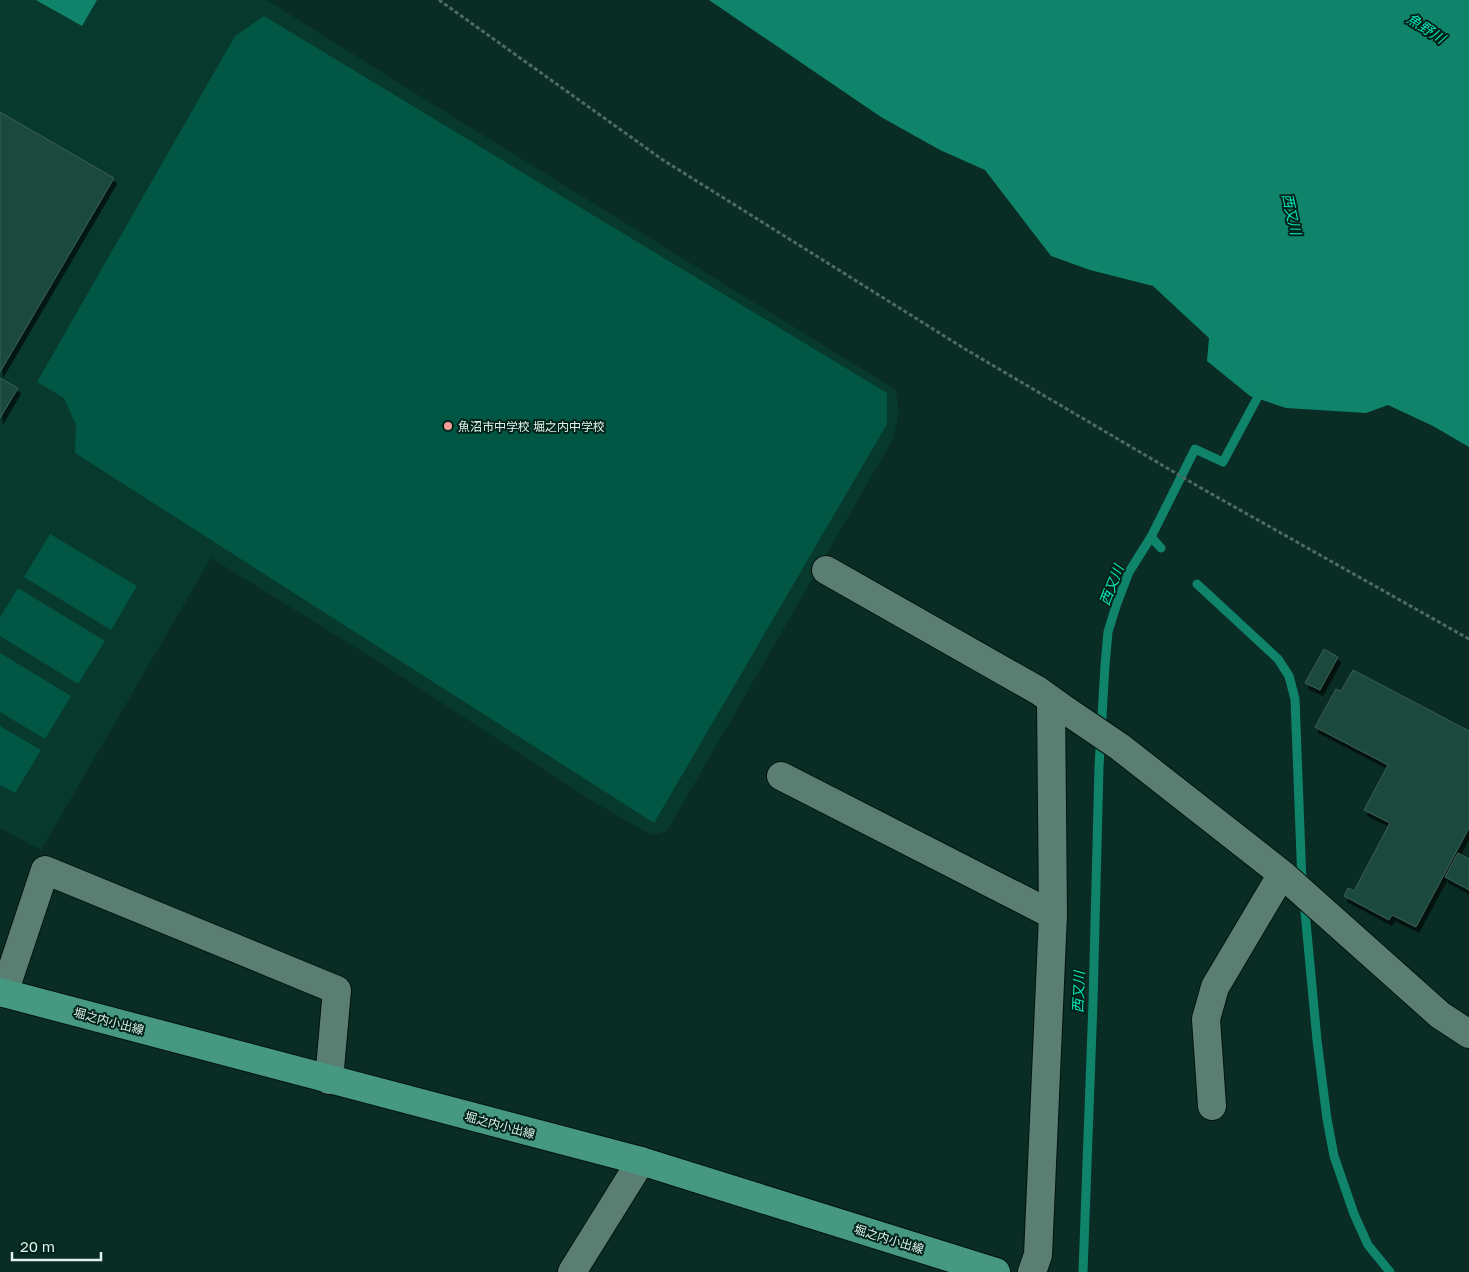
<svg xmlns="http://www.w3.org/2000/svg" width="1469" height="1272" viewBox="0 0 1469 1272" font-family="'Golos Text','Noto Sans JP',sans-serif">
<defs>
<filter id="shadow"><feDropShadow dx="3" dy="5.5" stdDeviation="0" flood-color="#0009"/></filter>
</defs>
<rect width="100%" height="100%" fill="#092d24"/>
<path fill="#08392d" d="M 0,0 L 267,0 L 426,100 L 896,390 L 899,413 L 893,439 L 667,831 L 651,835 L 589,799 L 384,665 L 211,558 L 41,850 L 0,828 Z"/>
<path fill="#015644" d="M 264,16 L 887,393 L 887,424 L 654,823 L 75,453 L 76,425 L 64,398 L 37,382 L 235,36 Z
M 50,534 L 137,586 L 111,630 L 24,577 Z
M 18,588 L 105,641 L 78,684 L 0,636 L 0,617 Z
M 0,653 L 71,696 L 45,739 L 0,712 Z
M 0,726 L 41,750 L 15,793 L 0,785 Z"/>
<path fill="#0f846a" d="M 36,0 L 97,0 L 82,26 Z
M 709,0 L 1469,0 L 1469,447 L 1433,426 L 1388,405 L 1366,413 L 1286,408 L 1250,396 L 1207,361 L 1209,338 L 1153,286 L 1090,270 L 1051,256 L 985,170 L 940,150 L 881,117 Z"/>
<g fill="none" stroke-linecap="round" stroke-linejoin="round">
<path stroke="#0f846a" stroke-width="9" d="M 1151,537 L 1161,548
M 1197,584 L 1278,659 L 1289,676 L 1295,699 L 1302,883
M 1304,901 L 1317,1040 L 1327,1119 L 1334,1156 L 1354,1214 L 1368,1245 L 1390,1272
M 1083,1272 L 1093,1002 L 1099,767 L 1105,665 L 1108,632 L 1116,606 L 1129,572 L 1151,537 L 1195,449 L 1223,462 L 1262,389"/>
</g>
<path fill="#1f483c" stroke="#3b5e53" filter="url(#shadow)" d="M 0,112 L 114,178 L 0,372 Z
M 0,378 L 18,388 L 0,418 Z
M 1324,649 L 1338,657 L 1320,690 L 1305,683 Z
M 1353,670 L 1469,731 L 1469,828 L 1416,927 L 1392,915 L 1389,920 L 1344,896 L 1348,888 L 1354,891 L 1390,823 L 1364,810 L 1388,765 L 1315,727 L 1336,689 L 1341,691 Z
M 1458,853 L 1469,859 L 1469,890 L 1445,877 Z"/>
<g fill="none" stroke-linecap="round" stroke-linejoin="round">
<defs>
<path id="minor" d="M 826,570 L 1039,691 L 1064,709 L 1120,747 L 1282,874 L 1440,1015 L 1469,1034
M 781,776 L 1053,915
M 4,993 L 45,870 L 337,990 L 329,1080
M 1212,1106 L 1206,1019 L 1215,987 L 1282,874
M 572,1272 L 641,1161
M 1032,1272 L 1038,1255 L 1053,915 L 1051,700"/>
<path id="major" d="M 0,992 L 641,1161 L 996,1272"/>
</defs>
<use href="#minor" stroke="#00140d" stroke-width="30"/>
<use href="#major" stroke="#00140d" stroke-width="30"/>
<path stroke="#4c6b63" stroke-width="3" stroke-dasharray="4 2.5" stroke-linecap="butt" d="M 439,0 L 663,160 L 965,349 L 1201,488 L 1469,639"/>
<use href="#minor" stroke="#5a7e72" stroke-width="28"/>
<use href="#major" stroke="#469881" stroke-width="28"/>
</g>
<circle fill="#f59b98" stroke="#00231a" stroke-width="2" cx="448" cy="426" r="5"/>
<g text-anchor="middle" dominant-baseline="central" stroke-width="4" stroke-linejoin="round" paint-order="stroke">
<g font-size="12" fill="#e0f3ec" stroke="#00231a" text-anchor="start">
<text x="458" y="426">魚沼市中学校 堀之内中学校</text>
</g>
<g font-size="12" fill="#e0f3ec" stroke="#00231a">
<text transform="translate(109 1021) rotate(15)">堀之内小出線</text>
<text transform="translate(500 1125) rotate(15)">堀之内小出線</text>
<text transform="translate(889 1239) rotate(17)">堀之内小出線</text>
</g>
<g font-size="14" font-style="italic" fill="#06e6b9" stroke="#00231a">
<text transform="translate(1426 28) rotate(33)">魚野川</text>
<text transform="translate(1292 214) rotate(77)">西又川</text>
<text transform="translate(1111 585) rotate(-69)">西又川</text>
<text transform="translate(1078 992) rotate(-88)">西又川</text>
</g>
</g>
<path d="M12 1252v8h89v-8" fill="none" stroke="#e0f3ec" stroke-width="2.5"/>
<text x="20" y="1252" font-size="15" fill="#e0f3ec" stroke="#00231a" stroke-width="4" paint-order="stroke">20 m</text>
</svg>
